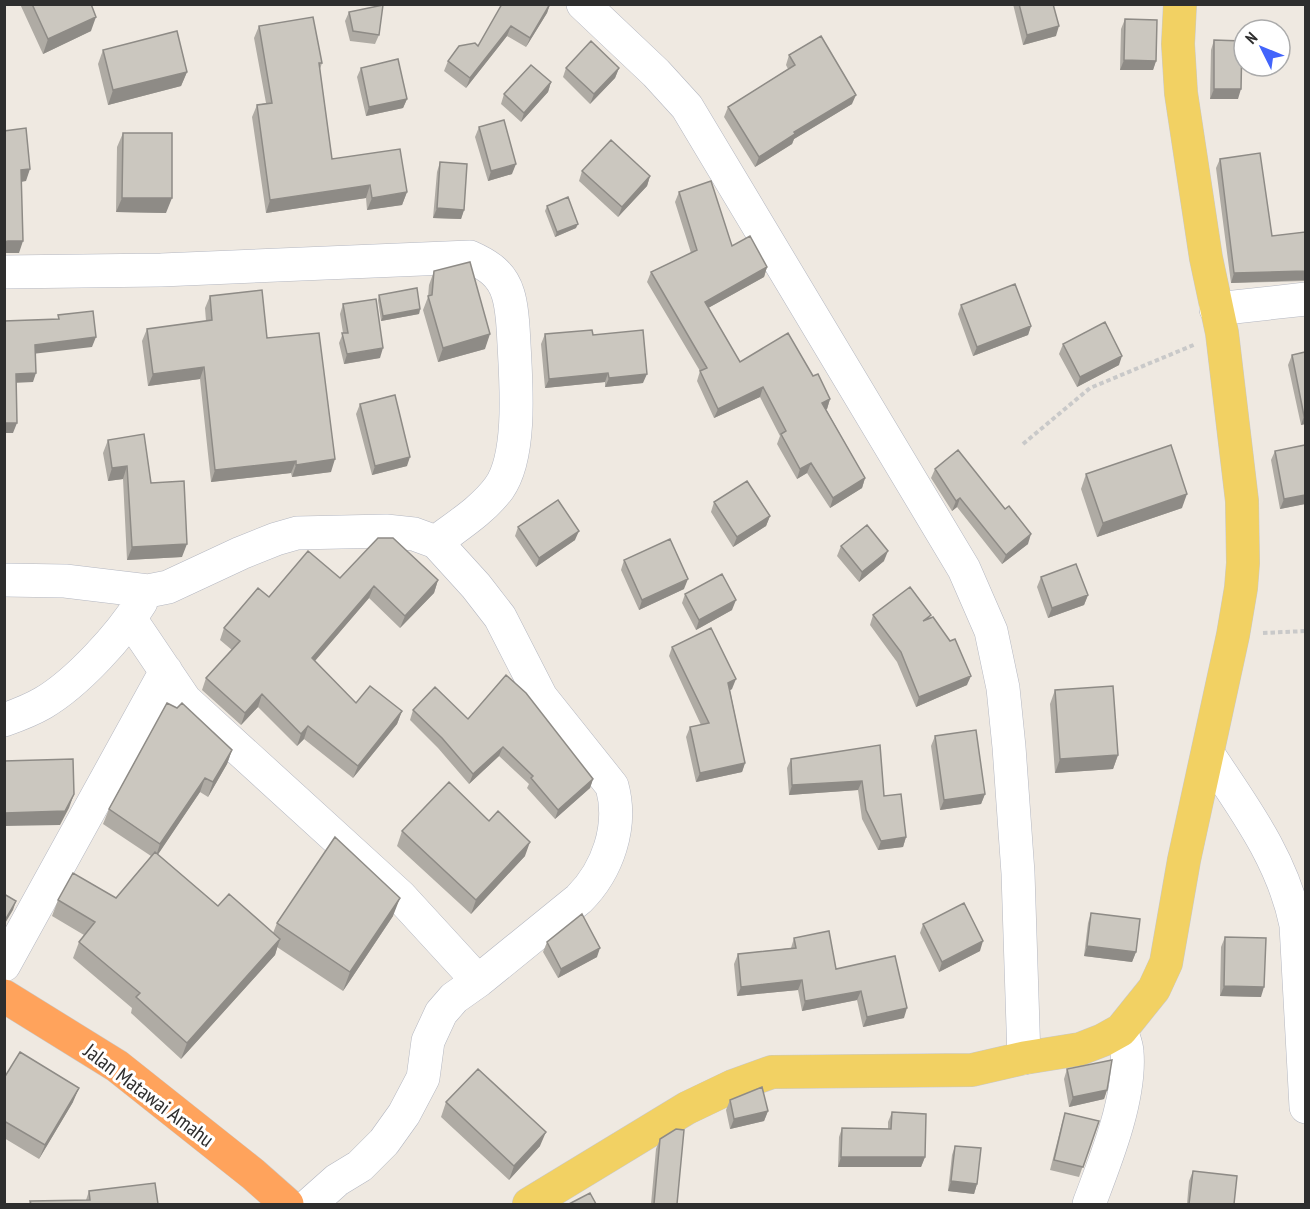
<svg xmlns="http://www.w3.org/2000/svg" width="1310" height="1209" viewBox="0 0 1310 1209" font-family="'PT Sans Narrow',sans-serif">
<rect width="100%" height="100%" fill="#efe9e1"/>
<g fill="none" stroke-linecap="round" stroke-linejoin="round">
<defs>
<path id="minor" d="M 583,4 L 656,73 L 687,107 L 964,569 L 991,631 L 1003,688 L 1009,747 L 1018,873 L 1024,1058
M 4,272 L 161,270 L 470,257 C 488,265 502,274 508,294 C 513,310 513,328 514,344 C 516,382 522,456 499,488 C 483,510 457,526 436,542
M 1216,309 L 1306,299
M 4,580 L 65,581 L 148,591 L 168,587 L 241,553 L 276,539 L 297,533 L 386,531 L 414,534 L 436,542 L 476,586 L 500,617 L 541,697 L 612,786 C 623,826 608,870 579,899 L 478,981 L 454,998 L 441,1013 L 428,1041 L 423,1078 L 404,1114 L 384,1142 L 360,1166 L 337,1180 L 310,1204
M 131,620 L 185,700 L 400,896 L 478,981
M 4,720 C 18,715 31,710 43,703 C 77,683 121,635 141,602
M 1208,754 C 1244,808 1283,860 1296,925 L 1306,1107
M 4,965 L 166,671
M 1089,1204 C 1105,1162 1131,1098 1127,1052 C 1127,1045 1123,1037 1121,1030"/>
<path id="major" d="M 529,1204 L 687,1108 L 733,1086 L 772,1072 L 972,1070 L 1024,1058 L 1080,1049 L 1103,1040 L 1121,1030 L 1154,989 L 1166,963 L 1184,860 L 1233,635 L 1241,588 L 1243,563 L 1242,501 L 1222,333 L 1206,258 L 1181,93 L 1178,44 L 1180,4"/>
<path id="highway" d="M 4,996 L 117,1066 L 253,1174 L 287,1204"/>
</defs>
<use href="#minor" stroke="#b4b7c1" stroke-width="34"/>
<use href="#major" stroke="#c9c9c9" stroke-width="34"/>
<use href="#highway" stroke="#c9c9c9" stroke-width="34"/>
<path stroke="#c9c9c9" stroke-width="4" stroke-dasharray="4.5 3" stroke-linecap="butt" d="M 1023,444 L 1090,388 L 1196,344
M 1263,633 L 1306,631"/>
<use href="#minor" stroke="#fff" stroke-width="33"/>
<use href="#major" stroke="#f2d163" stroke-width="33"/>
<use href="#highway" stroke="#ffa35c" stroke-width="33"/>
</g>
<path fill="#afaba4" d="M 20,4 L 91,4 L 91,31 L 43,54 Z
M 550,4 L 547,13 L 526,47 L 507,36 L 466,88 L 444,71 L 448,61 L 478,46 Z
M 1013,4 L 1053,4 L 1056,36 L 1023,45 Z
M 349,12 L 379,35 L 375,44 L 350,41 L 345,21 Z
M 1125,19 L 1156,61 L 1153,70 L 1120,70 L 1121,29 Z
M 259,26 L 322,63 L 320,69 L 332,159 L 407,192 L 402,205 L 367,210 L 366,198 L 266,213 L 252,117 L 257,105 L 266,103 L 254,38 Z
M 1214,40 L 1238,99 L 1210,99 L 1211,50 Z
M 103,50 L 187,72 L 181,86 L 108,105 L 98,64 Z
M 789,55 L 852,104 L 794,139 L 792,144 L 755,167 L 724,117 L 728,107 L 788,69 L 786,65 Z
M 361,68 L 407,99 L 403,108 L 366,116 L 357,77 Z
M 566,68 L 619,68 L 615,78 L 590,104 L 563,77 Z
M 551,82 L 548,92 L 521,122 L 501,104 L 504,94 Z
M 479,127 L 512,174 L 488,181 L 475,137 Z
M 123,133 L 166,213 L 116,212 L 117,147 Z
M 1220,159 L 1272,236 L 1305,232 L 1305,281 L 1231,283 L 1216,168 Z
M 440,162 L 464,210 L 461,219 L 433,218 L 437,172 Z
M 582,171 L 650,176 L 647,186 L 618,217 L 579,181 Z
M 679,192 L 732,246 L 767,267 L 764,277 L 708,308 L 740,362 L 813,376 L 830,399 L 827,409 L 826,409 L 865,478 L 862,488 L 830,508 L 807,473 L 797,479 L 777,444 L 780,436 L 760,397 L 714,418 L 697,381 L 700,371 L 647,282 L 651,272 L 691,253 L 675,202 Z
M 547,206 L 576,228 L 555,237 L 545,211 Z
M 434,271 L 485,349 L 438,362 L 423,310 L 428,297 L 429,285 Z
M 379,295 L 420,309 L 419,314 L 381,321 L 378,300 Z
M 210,296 L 267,338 L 331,472 L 292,477 L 291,473 L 211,482 L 200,379 L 148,386 L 142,341 L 147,329 L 206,321 L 205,308 Z
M 343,304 L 380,358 L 344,364 L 339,343 L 343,333 L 340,314 Z
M 961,305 L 1031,326 L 1028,335 L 973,356 L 958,314 Z
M 545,334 L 593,335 L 643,383 L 605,387 L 605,382 L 545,388 L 541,344 Z
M 1063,344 L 1119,365 L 1077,387 L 1059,354 Z
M 1305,352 L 1305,424 L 1301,425 L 1288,365 L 1292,355 Z
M 360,404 L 407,466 L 372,475 L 356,414 Z
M 108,440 L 151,483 L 182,557 L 127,560 L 123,479 L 108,481 L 103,453 Z
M 1305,445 L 1305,504 L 1280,509 L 1271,460 L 1275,451 Z
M 935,469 L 1005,509 L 1028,544 L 1002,564 L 957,507 L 952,511 L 931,478 Z
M 1086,474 L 1182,508 L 1097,537 L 1081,489 Z
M 714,502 L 770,516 L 766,526 L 733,547 L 711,512 Z
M 518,527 L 575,540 L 536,567 L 515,536 Z
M 841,546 L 884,561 L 859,582 L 837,556 Z
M 624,560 L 684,589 L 639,610 L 621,570 Z
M 1041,577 L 1088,595 L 1084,605 L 1048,618 L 1037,587 Z
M 340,578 L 438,580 L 434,593 L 400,628 L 369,598 L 315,661 L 356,703 L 402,711 L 397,724 L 353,778 L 304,739 L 297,746 L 258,707 L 241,725 L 202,690 L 206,678 L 232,650 L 220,640 L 224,628 L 269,597 Z
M 685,594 L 732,610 L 696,630 L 682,603 Z
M 873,615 L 931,615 L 929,618 L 967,685 L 916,707 L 897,662 L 870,625 Z
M 672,647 L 732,689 L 730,690 L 745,763 L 742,772 L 696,782 L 686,737 L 690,727 L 701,725 L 669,656 Z
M 1055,690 L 1118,755 L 1113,769 L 1055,773 L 1050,704 Z
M 413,710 L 468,719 L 593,779 L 590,788 L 555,819 L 527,788 L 529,784 L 499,756 L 469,784 L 438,748 L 410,720 Z
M 935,736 L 985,794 L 981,804 L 940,810 L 931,746 Z
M 880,745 L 884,796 L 906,837 L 903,847 L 878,850 L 862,819 L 858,790 L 789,795 L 787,768 L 791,759 Z
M 232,750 L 227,764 L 208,797 L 200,792 L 157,855 L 218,906 L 273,933 L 277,923 L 393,916 L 343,991 L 277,947 L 275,955 L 181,1059 L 131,1013 L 132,1008 L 73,958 L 79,942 L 84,935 L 52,916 L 58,900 L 116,898 L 151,856 L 103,824 L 109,809 Z
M 402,831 L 525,856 L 471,914 L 397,846 Z
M 1091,913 L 1136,952 L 1132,962 L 1084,956 L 1088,923 Z
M 923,924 L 980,951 L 939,972 L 920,933 Z
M 1225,937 L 1261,997 L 1220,996 L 1221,947 Z
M 794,938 L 836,969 L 904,1018 L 863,1027 L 857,1000 L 802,1011 L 798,990 L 737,996 L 734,964 L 738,954 L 791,948 Z
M 547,942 L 597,957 L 558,978 L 543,952 Z
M 1067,1069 L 1107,1090 L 1104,1099 L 1069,1107 L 1064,1079 Z
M 4,1078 L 73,1102 L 39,1159 L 4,1138 Z
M 730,1100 L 768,1111 L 764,1121 L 730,1129 L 726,1110 Z
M 446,1102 L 540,1146 L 509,1180 L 441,1117 Z
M 892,1112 L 925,1157 L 921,1167 L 838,1167 L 839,1137 L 842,1128 L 888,1129 L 888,1122 Z
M 1065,1113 L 1099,1121 L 1079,1177 L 1050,1170 L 1062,1123 Z
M 660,1139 L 677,1204 L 651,1204 L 656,1149 Z
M 955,1146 L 977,1184 L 974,1194 L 948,1191 L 952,1155 Z
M 1193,1171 L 1234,1204 L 1187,1204 L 1189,1181 Z
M 89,1191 L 158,1204 L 29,1204 L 30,1201 L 86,1200 Z"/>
<path fill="#8e8b86" d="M 550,4 L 547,13 L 526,47 L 530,38 Z
M 96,17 L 91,31 L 43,54 L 48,39 Z
M 511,26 L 507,36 L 466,88 L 470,78 Z
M 1059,26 L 1056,36 L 1023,45 L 1027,35 Z
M 1124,60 L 1156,61 L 1153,70 L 1120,70 Z
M 619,68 L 615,78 L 590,104 L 594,94 Z
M 187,72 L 181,86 L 108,105 L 113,90 Z
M 551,82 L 548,92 L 521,122 L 524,113 Z
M 1214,89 L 1241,89 L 1238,99 L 1210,99 Z
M 856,95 L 852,104 L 794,139 L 792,144 L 755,167 L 759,157 L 794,132 Z
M 407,99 L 403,108 L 366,116 L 369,107 Z
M 516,164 L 512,174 L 488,181 L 491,171 Z
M 30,169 L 26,181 L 16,183 L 21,170 Z
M 650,176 L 647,186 L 618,217 L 622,207 Z
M 370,185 L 366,198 L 266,213 L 270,200 Z
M 407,192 L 402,205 L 367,210 L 372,198 Z
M 122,198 L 172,198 L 166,213 L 116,212 Z
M 437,208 L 464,210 L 461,219 L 433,218 Z
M 578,224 L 576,228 L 555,237 L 557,232 Z
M 8,241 L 23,241 L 19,253 L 4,253 L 4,242 Z
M 767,267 L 764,277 L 701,312 L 705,302 Z
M 1305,271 L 1305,276 L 1304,280 L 1231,283 L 1234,273 Z
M 420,309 L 419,314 L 381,321 L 383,316 Z
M 1031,326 L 1028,335 L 973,356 L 977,347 Z
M 490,334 L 485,349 L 438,362 L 443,348 Z
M 96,337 L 92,347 L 32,354 L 35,345 Z
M 383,348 L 380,358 L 344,364 L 347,354 Z
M 1122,356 L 1119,365 L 1077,387 L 1080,377 Z
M 204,367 L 200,379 L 148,386 L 153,374 Z
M 36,373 L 33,382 L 12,383 L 16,374 Z
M 608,373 L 605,382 L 545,388 L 549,379 Z
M 647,374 L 643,383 L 605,387 L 609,378 Z
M 763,387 L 760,397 L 714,418 L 718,409 Z
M 830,399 L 827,409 L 819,413 L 822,403 Z
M 1305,415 L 1305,424 L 1301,425 L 1304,416 Z
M 4,423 L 17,423 L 13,433 L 4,433 Z
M 410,457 L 407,466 L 372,475 L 375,466 Z
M 335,459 L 331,472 L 292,477 L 296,465 Z
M 296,461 L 291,473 L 211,482 L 215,470 Z
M 811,463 L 807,473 L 797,479 L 800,469 Z
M 127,466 L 123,479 L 108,481 L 112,468 Z
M 865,478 L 862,488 L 830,508 L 833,498 Z
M 1187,494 L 1182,508 L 1097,537 L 1103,523 Z
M 1305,495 L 1305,504 L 1280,509 L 1284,499 Z
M 960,498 L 957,507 L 952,511 L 956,501 Z
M 770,516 L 766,526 L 733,547 L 737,537 Z
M 579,531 L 575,540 L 536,567 L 539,558 Z
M 1031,534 L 1028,544 L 1002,564 L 1006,555 Z
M 187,544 L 182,557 L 127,560 L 132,547 Z
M 888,551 L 884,561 L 859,582 L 862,572 Z
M 688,579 L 684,589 L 639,610 L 642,600 Z
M 438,580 L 434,593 L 400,628 L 405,616 Z
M 374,586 L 369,598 L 307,670 L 312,658 Z
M 1088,595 L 1084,605 L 1048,618 L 1052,608 Z
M 736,600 L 732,610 L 696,630 L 699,620 Z
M 971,676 L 967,685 L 916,707 L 919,697 Z
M 736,679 L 732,689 L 725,693 L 728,683 Z
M 262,694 L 258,707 L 241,725 L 245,713 Z
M 402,711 L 397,724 L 353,778 L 358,766 Z
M 308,726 L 304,739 L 297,746 L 301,734 Z
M 503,747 L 499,756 L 469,784 L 473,774 Z
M 232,750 L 227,764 L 208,797 L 213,782 Z
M 1118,755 L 1113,769 L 1055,773 L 1060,759 Z
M 745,763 L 742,772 L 696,782 L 700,773 Z
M 205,778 L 200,792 L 155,859 L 160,844 Z
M 593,779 L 590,788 L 555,819 L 558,810 Z
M 862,781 L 858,790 L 789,795 L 792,785 Z
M 74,794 L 69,808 L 60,825 L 4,826 L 5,813 Z
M 985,794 L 981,804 L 940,810 L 944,800 Z
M 906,837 L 903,847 L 878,850 L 881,841 Z
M 530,842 L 525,856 L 471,914 L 476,900 Z
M 400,898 L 393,916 L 343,991 L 350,972 Z
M 16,901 L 13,910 L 4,925 L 4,922 Z
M 280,939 L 275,955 L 181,1059 L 187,1043 Z
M 983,941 L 980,951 L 939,972 L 942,962 Z
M 1087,946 L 1136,952 L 1132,962 L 1084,956 Z
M 600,948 L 597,957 L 558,978 L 561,969 Z
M 802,980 L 798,990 L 737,996 L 741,987 Z
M 1224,986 L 1264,987 L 1261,997 L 1220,996 Z
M 861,991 L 857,1000 L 802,1011 L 805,1001 Z
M 907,1008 L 904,1018 L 863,1027 L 867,1017 Z
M 79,1088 L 73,1102 L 39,1159 L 45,1145 Z
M 1107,1090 L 1104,1099 L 1069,1107 L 1073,1097 Z
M 768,1111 L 764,1121 L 730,1129 L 734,1119 Z
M 546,1132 L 540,1146 L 509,1180 L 514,1166 Z
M 841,1157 L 925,1157 L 921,1167 L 838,1167 Z
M 951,1181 L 977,1184 L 974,1194 L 948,1191 Z"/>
<path fill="#cbc7bf" stroke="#8e8b86" stroke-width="1.5" d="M 32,4 L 91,4 L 96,17 L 48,39 Z
M 502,4 L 550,4 L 530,38 L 511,26 L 470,78 L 448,61 L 459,46 L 475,43 L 478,46 Z
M 1019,4 L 1053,4 L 1059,26 L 1027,35 Z
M 383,5 L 379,35 L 353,31 L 349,12 Z
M 313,17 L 322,63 L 319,63 L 332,159 L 400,149 L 407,192 L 372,198 L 370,185 L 270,200 L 257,105 L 272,103 L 259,26 Z
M 1125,19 L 1157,20 L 1156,61 L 1124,60 Z
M 177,31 L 187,72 L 113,90 L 103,50 Z
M 821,36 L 856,95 L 794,132 L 795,134 L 759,157 L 728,107 L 795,65 L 789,55 Z
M 1214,40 L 1242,41 L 1241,89 L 1214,89 Z
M 591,41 L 619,68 L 594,94 L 566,68 Z
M 398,59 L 407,99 L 369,107 L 361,68 Z
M 531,65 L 551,82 L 524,113 L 504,94 Z
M 504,120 L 516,164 L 491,171 L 479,127 Z
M 26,128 L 30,169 L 21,170 L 23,241 L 8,241 L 4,242 L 4,131 Z
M 123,133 L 172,133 L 172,198 L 122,198 Z
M 611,140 L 650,176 L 622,207 L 582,171 Z
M 1260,153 L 1272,236 L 1305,232 L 1305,271 L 1234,273 L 1220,159 Z
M 440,162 L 467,164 L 464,210 L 437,208 Z
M 711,181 L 732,246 L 750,236 L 767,267 L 705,302 L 740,362 L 788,333 L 813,376 L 818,374 L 830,399 L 822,403 L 865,478 L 833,498 L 811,463 L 800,469 L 781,434 L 786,431 L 763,387 L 718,409 L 700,371 L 707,368 L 651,272 L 697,250 L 679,192 Z
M 568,197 L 578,224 L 557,232 L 547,206 Z
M 470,262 L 490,334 L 443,348 L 428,296 L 432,295 L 434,271 Z
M 1015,284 L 1031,326 L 977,347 L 961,305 Z
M 417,288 L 420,309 L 383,316 L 379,295 Z
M 262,290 L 267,338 L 319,333 L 335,459 L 296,465 L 296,461 L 215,470 L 204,367 L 153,374 L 147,329 L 212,320 L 210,296 Z
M 376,299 L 383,348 L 347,354 L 342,333 L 348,333 L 343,304 Z
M 93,311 L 96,337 L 35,345 L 36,373 L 16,374 L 17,423 L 4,423 L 4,321 L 59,319 L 58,315 Z
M 1105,322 L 1122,356 L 1080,377 L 1063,344 Z
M 592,330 L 593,335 L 643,330 L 647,374 L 609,378 L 608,373 L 549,379 L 545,334 Z
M 1305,352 L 1305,415 L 1304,416 L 1292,355 Z
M 395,395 L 410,457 L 375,466 L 360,404 Z
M 144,434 L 151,483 L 184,481 L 187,544 L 132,547 L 127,466 L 112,468 L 108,440 Z
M 1171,445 L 1187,494 L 1103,523 L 1086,474 Z
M 1305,445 L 1305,495 L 1284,499 L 1275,451 Z
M 958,450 L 1005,509 L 1009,506 L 1031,534 L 1006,555 L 960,498 L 956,501 L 935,469 Z
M 747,481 L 770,516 L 737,537 L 714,502 Z
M 558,500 L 579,531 L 539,558 L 518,527 Z
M 867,525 L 888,551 L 862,572 L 841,546 Z
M 378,538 L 393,538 L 438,580 L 405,616 L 374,586 L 312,658 L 356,703 L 370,686 L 402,711 L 358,766 L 308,726 L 301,734 L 262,694 L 245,713 L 206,678 L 240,641 L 224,628 L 258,588 L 269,597 L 308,551 L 340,578 Z
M 670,539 L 688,579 L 642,600 L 624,560 Z
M 1076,564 L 1088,595 L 1052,608 L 1041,577 Z
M 722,574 L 736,600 L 699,620 L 685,594 Z
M 910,587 L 931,615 L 923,621 L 933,617 L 950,641 L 955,639 L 971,676 L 919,697 L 901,652 L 873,615 Z
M 711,628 L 736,679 L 728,683 L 745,763 L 700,773 L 690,727 L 709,723 L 672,647 Z
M 506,675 L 526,693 L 593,779 L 558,810 L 531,778 L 533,776 L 503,747 L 473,774 L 442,738 L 413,710 L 435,687 L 468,719 Z
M 1113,686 L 1118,755 L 1060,759 L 1055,690 Z
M 167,703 L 177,708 L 182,703 L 232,750 L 213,782 L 205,778 L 160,844 L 109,809 Z
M 976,730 L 985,794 L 944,800 L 935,736 Z
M 880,745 L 884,796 L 901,794 L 906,837 L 881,841 L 866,810 L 862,781 L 792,785 L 791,759 Z
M 73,759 L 74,794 L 65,811 L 5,813 L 4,817 L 4,761 Z
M 449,782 L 489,821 L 498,811 L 530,842 L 476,900 L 402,831 Z
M 335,837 L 400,898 L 350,972 L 277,923 Z
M 155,852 L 218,906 L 229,894 L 280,939 L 187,1043 L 136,997 L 140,993 L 79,942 L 95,922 L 58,900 L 73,873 L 116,898 Z
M 4,894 L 16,901 L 4,922 Z
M 964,903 L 983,941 L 942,962 L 923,924 Z
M 1091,913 L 1140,919 L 1136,952 L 1087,946 Z
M 582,914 L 600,948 L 561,969 L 547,942 Z
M 829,931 L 836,969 L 895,956 L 907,1008 L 867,1017 L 861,991 L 805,1001 L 802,980 L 741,987 L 738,954 L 796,948 L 794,938 Z
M 1225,937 L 1266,938 L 1264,987 L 1224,986 Z
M 20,1052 L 79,1088 L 45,1145 L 4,1121 L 4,1078 Z
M 1112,1060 L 1107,1090 L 1073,1097 L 1067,1069 Z
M 478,1069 L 546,1132 L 514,1166 L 446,1102 Z
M 762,1087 L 768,1111 L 734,1119 L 730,1100 Z
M 892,1112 L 926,1114 L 925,1157 L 841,1157 L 842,1128 L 891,1129 Z
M 1065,1113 L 1099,1121 L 1083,1167 L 1054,1160 Z
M 676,1129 L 684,1130 L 677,1204 L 654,1204 L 660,1139 Z
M 955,1146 L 981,1148 L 977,1184 L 951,1181 Z
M 1193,1171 L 1237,1176 L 1234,1204 L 1189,1204 Z
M 155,1183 L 158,1204 L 31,1204 L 30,1201 L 90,1200 L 89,1191 Z
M 590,1193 L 596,1204 L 569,1204 Z"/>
<g text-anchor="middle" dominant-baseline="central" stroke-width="6" stroke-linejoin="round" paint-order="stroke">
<g font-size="21" fill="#2e2e2e" stroke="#fff">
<text transform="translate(149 1095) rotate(37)">Jalan Matawai Amahu</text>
</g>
</g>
<rect width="1310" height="1209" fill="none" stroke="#2e2e2e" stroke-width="12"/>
<g transform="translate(1262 48) rotate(313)"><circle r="28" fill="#ffffff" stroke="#ababab" stroke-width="1.5"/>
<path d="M0-4.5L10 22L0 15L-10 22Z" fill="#4264fb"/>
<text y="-9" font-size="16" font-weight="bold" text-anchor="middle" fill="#2e2e2e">N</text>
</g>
</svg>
